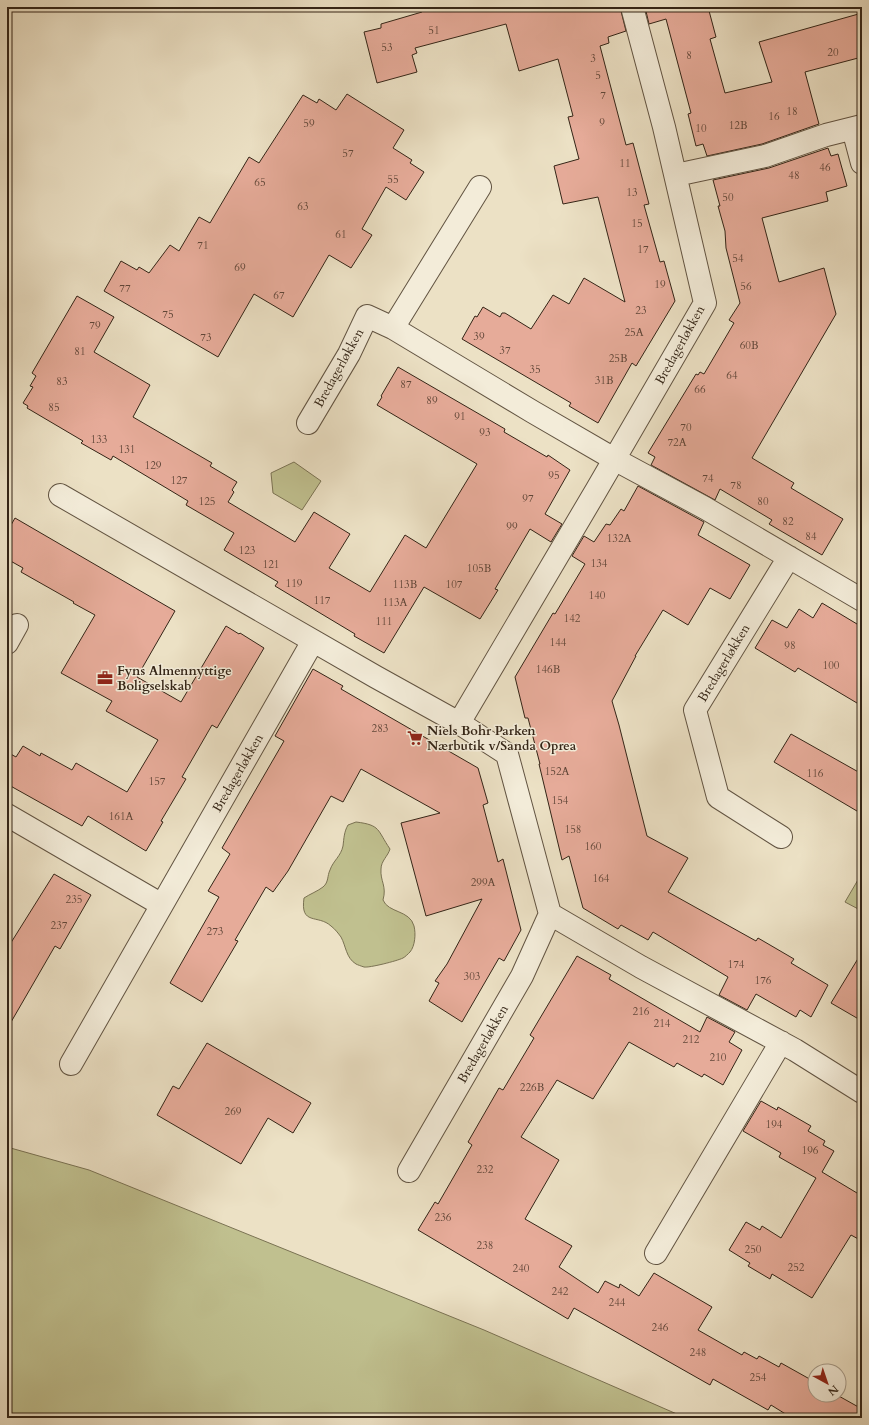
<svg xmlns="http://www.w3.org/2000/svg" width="869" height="1425" viewBox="0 0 869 1425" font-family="Cardo,serif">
<rect width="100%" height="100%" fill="#ece1c5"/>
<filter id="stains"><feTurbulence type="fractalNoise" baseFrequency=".005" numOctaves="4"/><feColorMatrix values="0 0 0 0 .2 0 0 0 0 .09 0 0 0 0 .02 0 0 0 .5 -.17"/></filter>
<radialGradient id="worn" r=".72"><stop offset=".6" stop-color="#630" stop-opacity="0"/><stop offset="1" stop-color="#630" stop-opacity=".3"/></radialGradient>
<path fill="#c0c08f" stroke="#7a7253" d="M 294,462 L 321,481 L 302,510 L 273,493 L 271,473 Z
M 356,822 C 381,825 377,830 390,849 C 388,856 381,861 381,869 C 380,881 387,886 383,900 C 388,913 410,910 414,926 C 416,934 415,946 410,952 C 408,954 405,957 403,958 C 397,961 369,968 364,967 C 361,966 358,965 356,964 C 346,958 346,946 341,937 C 338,933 335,929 331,926 C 318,914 300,926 304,898 C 310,894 318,891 323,887 C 329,882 327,876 330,870 C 333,861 341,856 343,846 C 344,838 344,832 348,825 Z
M 862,873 L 862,911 L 845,902 Z
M 7,1147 L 89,1170 L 484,1330 L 686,1418 L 7,1418 Z"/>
<path fill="#e6ab99" stroke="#342517" d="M 420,7 L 620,7 L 626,31 L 608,37 L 609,43 L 600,46 L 626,145 L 633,143 L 649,204 L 644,205 L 660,262 L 664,261 L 675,301 L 636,366 L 632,363 L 598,423 L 569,406 L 571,403 L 462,339 L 475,316 L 477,317 L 483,307 L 500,317 L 502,313 L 505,313 L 531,329 L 553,295 L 569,304 L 584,278 L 625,302 L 598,197 L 563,204 L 554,166 L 579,159 L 568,117 L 573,116 L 558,59 L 519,71 L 506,24 L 415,48 L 417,53 L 412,55 L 417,72 L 377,83 L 364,32 L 381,28 L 381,24 L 422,12 Z
M 645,7 L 708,7 L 716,37 L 710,39 L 725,93 L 772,82 L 759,42 L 862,13 L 862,57 L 805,72 L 819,124 L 762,144 L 707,156 L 703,144 L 696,146 L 688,114 L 691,113 L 666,19 L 649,24 Z
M 347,94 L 404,130 L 393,148 L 412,160 L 410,163 L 424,172 L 406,200 L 386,187 L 362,229 L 372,235 L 351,268 L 329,255 L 293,317 L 254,294 L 218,357 L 104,291 L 121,261 L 137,270 L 139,267 L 149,273 L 170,245 L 179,251 L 199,217 L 210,223 L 249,157 L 259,163 L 303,95 L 317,103 L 319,99 L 336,110 Z
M 828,148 L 831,156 L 838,154 L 847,186 L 826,192 L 828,201 L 762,218 L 779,282 L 824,268 L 836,314 L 752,458 L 794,483 L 791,488 L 843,519 L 822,555 L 769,524 L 772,520 L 720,489 L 715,500 L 651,465 L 655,457 L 648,453 L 696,374 L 698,375 L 700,372 L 704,374 L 734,323 L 729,320 L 740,303 L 726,248 L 725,231 L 718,206 L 720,206 L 713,180 L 769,168 Z
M 77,296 L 114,317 L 94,352 L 150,385 L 133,417 L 212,463 L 210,466 L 237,482 L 232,490 L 234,492 L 228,502 L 295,542 L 314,512 L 350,534 L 329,568 L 370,592 L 405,535 L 426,548 L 477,464 L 377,405 L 382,397 L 381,396 L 398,367 L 505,429 L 504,432 L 547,457 L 548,455 L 570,470 L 545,514 L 562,524 L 551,542 L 530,529 L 495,589 L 498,590 L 480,619 L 424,587 L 384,653 L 354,636 L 355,634 L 275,586 L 278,582 L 224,550 L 234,533 L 186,505 L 188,501 L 113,456 L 111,460 L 81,443 L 83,441 L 27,408 L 28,406 L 23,403 L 33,387 L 30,386 L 36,376 L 32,373 Z
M 638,486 L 704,522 L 698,535 L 750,565 L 730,599 L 710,588 L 688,625 L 663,610 L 635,656 L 636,656 L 612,701 L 619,725 L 647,836 L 688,858 L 668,892 L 756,941 L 758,938 L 794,959 L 791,963 L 828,985 L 811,1017 L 800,1010 L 796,1017 L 756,994 L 747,1010 L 719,995 L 728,977 L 653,932 L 648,940 L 621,925 L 618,929 L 583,908 L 569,856 L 562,860 L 539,764 L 540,764 L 528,718 L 525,718 L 515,677 L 553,613 L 555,614 L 585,564 L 572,556 L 584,536 L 594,542 L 606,524 L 610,525 L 621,509 L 624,511 Z
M 15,518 L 175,611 L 137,677 L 181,702 L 226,626 L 239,634 L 240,633 L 264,648 L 217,728 L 212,725 L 182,777 L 186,779 L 161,821 L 163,822 L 146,851 L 88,816 L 82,826 L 7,784 L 7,752 L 16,757 L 23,746 L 40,756 L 41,753 L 72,770 L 76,763 L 127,792 L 158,740 L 106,711 L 112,701 L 61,673 L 95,615 L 73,603 L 74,602 L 21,572 L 23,568 L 7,559 L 7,532 Z
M 822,603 L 862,627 L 862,706 L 798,668 L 795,672 L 755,648 L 772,620 L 787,628 L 799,609 L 813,618 Z
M 313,669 L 343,686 L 341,689 L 478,768 L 488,803 L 483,805 L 498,862 L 503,859 L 521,930 L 504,961 L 499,958 L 462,1022 L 429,1001 L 439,983 L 435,981 L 447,964 L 482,899 L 426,916 L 401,823 L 440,813 L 361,769 L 343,802 L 331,796 L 288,871 L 273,892 L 266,887 L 235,940 L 238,941 L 202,1002 L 170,983 L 219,897 L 208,891 L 230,854 L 222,848 L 284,741 L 275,736 Z
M 791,734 L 862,774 L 862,814 L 774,762 Z
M 54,874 L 91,895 L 60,949 L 55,946 L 7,1029 L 7,949 Z
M 862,952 L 862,1021 L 831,1003 Z
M 577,956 L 611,975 L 609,979 L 700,1032 L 707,1017 L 735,1032 L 729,1042 L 742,1050 L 723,1085 L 704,1074 L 702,1077 L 677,1063 L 674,1067 L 629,1042 L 593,1099 L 557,1080 L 521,1137 L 559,1160 L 525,1219 L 572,1246 L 559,1267 L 598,1293 L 605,1281 L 619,1288 L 620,1284 L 639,1296 L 654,1273 L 712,1307 L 698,1330 L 742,1355 L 744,1352 L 757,1359 L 759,1356 L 779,1367 L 781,1363 L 815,1382 L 815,1395 L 837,1395 L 862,1409 L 862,1418 L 792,1418 L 771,1405 L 768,1410 L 713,1379 L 710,1385 L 574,1308 L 568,1319 L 418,1230 L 435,1202 L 438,1204 L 472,1145 L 468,1142 L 499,1088 L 503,1090 L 534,1038 L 530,1035 Z
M 207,1043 L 311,1103 L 293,1133 L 268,1118 L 241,1164 L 157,1115 L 173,1086 L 179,1089 Z
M 761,1101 L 777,1110 L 778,1107 L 811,1126 L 808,1131 L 825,1141 L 823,1145 L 834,1151 L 822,1172 L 862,1196 L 862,1241 L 851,1235 L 812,1298 L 772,1274 L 770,1279 L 748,1266 L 750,1263 L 729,1250 L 746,1222 L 760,1230 L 762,1226 L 781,1238 L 816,1178 L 779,1157 L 781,1153 L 743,1131 Z"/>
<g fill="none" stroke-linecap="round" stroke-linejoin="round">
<defs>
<path id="street" d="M 853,129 L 862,163
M 676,175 L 765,156 L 826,135 L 862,126
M 393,328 L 480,187
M 308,423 L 349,354 L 367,316 L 393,328 L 533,412 L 614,459 L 705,508 L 862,600
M 60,495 L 376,677 L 459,723 L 507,754 L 550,914 L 641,967 L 795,1050 L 862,1092
M 7,643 L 17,625
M 459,723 L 597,489 L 705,303 L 664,127 L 632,7
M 7,815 L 162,905
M 781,837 L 718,797 L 695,710 L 789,557
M 71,1064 L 313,641
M 409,1171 L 522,976 L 550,914
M 656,1253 L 781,1042"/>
</defs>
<use href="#street" stroke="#625442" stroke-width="24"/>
<use href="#street" stroke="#f3ecd9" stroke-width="22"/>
</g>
<defs>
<symbol id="office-bare" viewBox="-9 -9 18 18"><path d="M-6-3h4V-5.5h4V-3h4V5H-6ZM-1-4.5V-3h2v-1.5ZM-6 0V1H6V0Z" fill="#8f2418" stroke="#f3ecd9" stroke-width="2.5" paint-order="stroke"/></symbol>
<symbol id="supermarket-bare" viewBox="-9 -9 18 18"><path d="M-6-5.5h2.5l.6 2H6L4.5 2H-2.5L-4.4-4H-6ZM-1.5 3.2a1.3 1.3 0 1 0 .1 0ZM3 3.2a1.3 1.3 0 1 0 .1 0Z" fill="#8f2418" stroke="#f3ecd9" stroke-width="2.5" paint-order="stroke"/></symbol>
</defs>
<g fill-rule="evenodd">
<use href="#office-bare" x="94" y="667" width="22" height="22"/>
<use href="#supermarket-bare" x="404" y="727" width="22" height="22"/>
</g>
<g text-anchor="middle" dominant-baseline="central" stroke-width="3" stroke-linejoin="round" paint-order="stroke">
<g font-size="11" fill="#604638">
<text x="434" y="30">51</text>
<text x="387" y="47">53</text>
<text x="833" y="52">20</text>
<text x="689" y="55">8</text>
<text x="593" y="58">3</text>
<text x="598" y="75">5</text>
<text x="603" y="95">7</text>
<text x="792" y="111">18</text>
<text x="774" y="116">16</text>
<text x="602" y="122">9</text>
<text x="309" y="123">59</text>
<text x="738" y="125">12B</text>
<text x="701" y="128">10</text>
<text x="348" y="153">57</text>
<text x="625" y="163">11</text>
<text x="825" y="167">46</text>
<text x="794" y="175">48</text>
<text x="393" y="179">55</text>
<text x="260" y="182">65</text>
<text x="632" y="192">13</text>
<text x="728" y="197">50</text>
<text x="303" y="206">63</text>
<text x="637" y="223">15</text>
<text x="341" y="234">61</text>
<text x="203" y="245">71</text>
<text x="643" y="249">17</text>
<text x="738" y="258">54</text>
<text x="240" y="267">69</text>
<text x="660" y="284">19</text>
<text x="746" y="286">56</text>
<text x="125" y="288">77</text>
<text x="279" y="295">67</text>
<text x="641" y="310">23</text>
<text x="168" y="314">75</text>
<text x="95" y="325">79</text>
<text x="634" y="332">25A</text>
<text x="479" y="336">39</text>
<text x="206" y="337">73</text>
<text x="749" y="345">60B</text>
<text x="505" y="350">37</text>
<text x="80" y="351">81</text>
<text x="618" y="358">25B</text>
<text x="535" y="369">35</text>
<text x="732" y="375">64</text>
<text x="604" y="380">31B</text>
<text x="62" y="381">83</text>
<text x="406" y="384">87</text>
<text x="700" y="389">66</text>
<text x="432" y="400">89</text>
<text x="54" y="407">85</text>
<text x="460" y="416">91</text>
<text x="686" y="427">70</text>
<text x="485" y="432">93</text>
<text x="99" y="439">133</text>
<text x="677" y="442">72A</text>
<text x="127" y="449">131</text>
<text x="153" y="465">129</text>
<text x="554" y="475">95</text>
<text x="708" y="478">74</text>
<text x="179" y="480">127</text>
<text x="736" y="485">78</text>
<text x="528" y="498">97</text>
<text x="207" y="501">125</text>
<text x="763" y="501">80</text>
<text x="788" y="521">82</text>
<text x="512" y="526">99</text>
<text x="811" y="536">84</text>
<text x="619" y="538">132A</text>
<text x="247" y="550">123</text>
<text x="599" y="563">134</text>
<text x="271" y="564">121</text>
<text x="479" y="568">105B</text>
<text x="294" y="583">119</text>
<text x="405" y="584">113B</text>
<text x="454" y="584">107</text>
<text x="597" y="595">140</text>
<text x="322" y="600">117</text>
<text x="395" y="602">113A</text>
<text x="572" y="618">142</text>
<text x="384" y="621">111</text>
<text x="558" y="642">144</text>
<text x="790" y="645">98</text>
<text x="831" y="665">100</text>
<text x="548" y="669">146B</text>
<text x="380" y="728">283</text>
<text x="557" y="771">152A</text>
<text x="815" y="773">116</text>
<text x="157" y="781">157</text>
<text x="560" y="800">154</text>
<text x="121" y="816">161A</text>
<text x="573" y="829">158</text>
<text x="593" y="846">160</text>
<text x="601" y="878">164</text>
<text x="483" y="882">299A</text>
<text x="74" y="899">235</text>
<text x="59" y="925">237</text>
<text x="215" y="931">273</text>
<text x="736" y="964">174</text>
<text x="472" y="976">303</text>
<text x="763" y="980">176</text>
<text x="641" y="1011">216</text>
<text x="662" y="1023">214</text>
<text x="691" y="1039">212</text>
<text x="718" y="1057">210</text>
<text x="532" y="1087">226B</text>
<text x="233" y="1111">269</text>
<text x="774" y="1124">194</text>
<text x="810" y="1150">196</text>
<text x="485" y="1169">232</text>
<text x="443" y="1217">236</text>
<text x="485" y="1245">238</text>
<text x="753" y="1249">250</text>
<text x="796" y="1267">252</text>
<text x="521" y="1268">240</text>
<text x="560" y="1291">242</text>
<text x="617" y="1302">244</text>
<text x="660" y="1327">246</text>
<text x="698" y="1352">248</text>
<text x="758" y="1377">254</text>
</g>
<g font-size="13" fill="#342517" stroke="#f3ecd9">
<text transform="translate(680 345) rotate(-61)">Bredagerløkken</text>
<text transform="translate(339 368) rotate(-61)">Bredagerløkken</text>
<text transform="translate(724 663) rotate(-59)">Bredagerløkken</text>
<text transform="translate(238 773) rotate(-60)">Bredagerløkken</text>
<text transform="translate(483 1044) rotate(-60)">Bredagerløkken</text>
</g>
<g font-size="13" font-weight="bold" fill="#342517" stroke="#f3ecd9" text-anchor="start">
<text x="117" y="671">Fyns Almennyttige<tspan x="117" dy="15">Boligselskab</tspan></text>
<text x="427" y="731">Niels Bohr Parken<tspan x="427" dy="15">Nærbutik v/Sanda Oprea</tspan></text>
</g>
</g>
<rect width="869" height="1425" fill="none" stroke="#ece1c5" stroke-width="24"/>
<rect x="8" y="8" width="853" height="1409" fill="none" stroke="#342517" stroke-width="2"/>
<rect x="12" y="12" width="845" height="1401" fill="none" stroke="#342517"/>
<g transform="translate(827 1383) rotate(140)"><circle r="19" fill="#f3ecd9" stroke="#a79c8b"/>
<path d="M0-3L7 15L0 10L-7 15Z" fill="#8f2418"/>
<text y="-6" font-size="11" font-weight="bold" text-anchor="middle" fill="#342517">N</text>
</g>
<rect width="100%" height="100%" filter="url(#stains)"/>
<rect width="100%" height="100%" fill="url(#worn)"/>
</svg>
